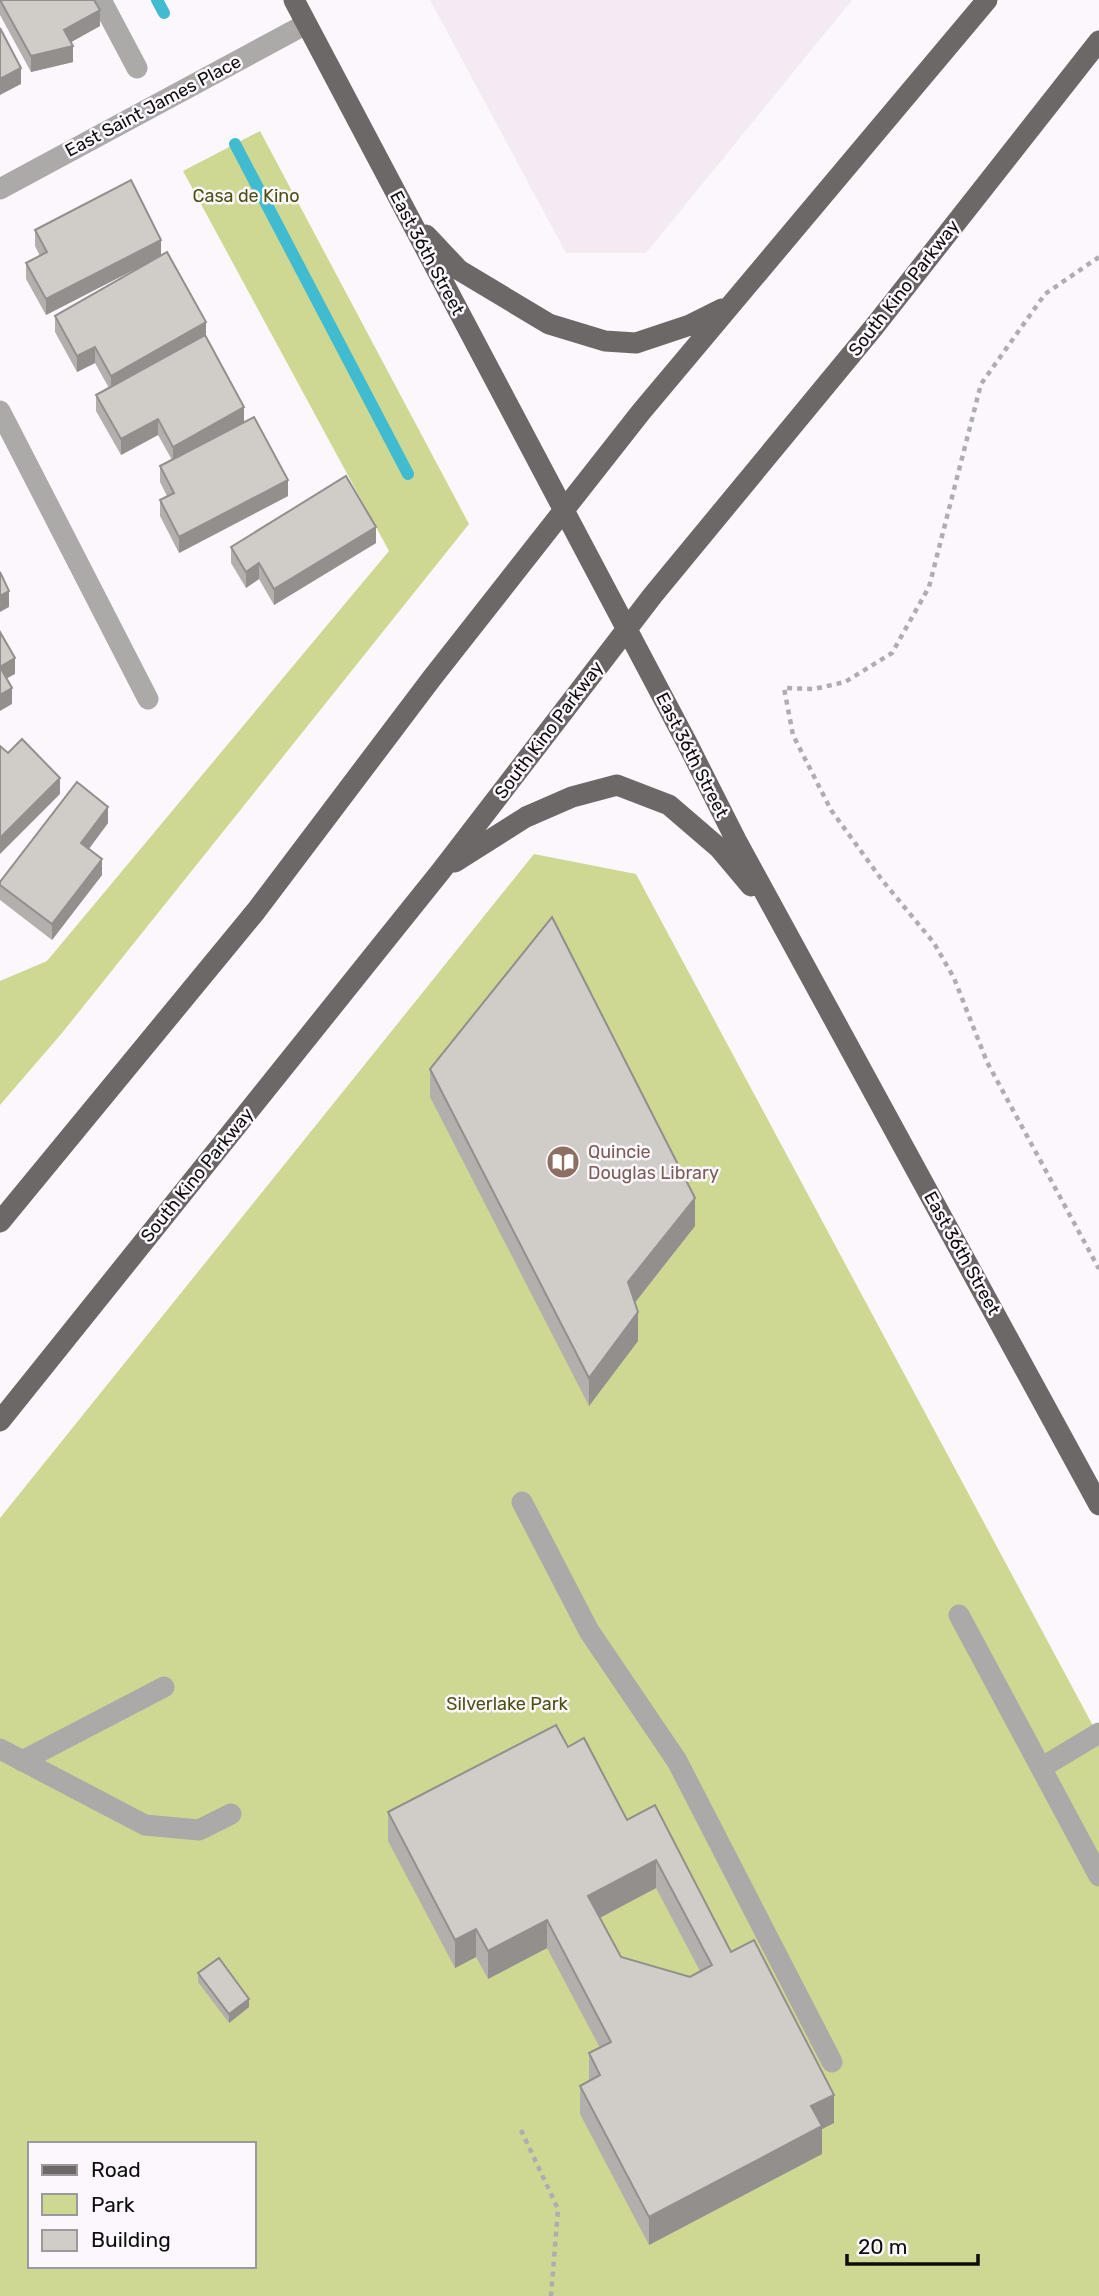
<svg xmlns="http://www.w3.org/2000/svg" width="1099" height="2296" viewBox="0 0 1099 2296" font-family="Rubik,sans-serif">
<rect width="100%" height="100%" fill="#fbf7fc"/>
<path fill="#f3eaf4" d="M 430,0 L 852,0 L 646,253 L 566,253 Z"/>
<path fill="#cfd893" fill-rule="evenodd" d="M 260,131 L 469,524 L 62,1033 L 0,1105 L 0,981 L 47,961 L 389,551 L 183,171 Z
M 534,854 L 636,874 L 1099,1737 L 1099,2296 L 0,2296 L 0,1518 ZM 30,2144 L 254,2144 L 254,2266 L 30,2266 Z"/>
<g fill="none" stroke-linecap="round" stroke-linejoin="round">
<path stroke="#40bbcf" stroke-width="12" d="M 157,0 L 164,13
M 235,144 L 408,474"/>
<path stroke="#b0adb1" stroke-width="4.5" stroke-dasharray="5 5" stroke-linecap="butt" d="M 1099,257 L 1045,294 L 981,384 L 929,587 L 892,653 L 845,682 L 814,689 L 784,688 L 793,735 L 831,810 L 882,880 L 934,943 L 954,978 L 987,1062 L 1099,1269
M 521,2130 L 558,2209 L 551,2296"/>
<path stroke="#aca9a9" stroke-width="21" d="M 101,0 L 137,68
M 0,189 L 306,24
M 0,411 L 148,699
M 522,1502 L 589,1631 L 677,1761 L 832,2062
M 959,1615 L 1099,1876
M 0,1749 L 145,1825 L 199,1830 L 231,1814
M 22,1761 L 164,1687
M 1041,1768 L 1099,1733"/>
<path stroke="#6d6868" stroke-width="21" d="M 294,0 L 687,743 L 736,840 L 1099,1505
M 426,235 L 459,270 L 549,324 L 605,341 L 636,343 L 690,325 L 722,309
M 455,862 L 526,817 L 572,797 L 617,785 L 669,805 L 719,848 L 751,886
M 0,1222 L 256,911 L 432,678 L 641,412 L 987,0
M 0,1421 L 441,871 L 653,595 L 874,327 L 1099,41"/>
</g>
<path fill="#b3afac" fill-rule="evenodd" d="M 0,0 L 100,26 L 71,42 L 73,62 L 31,72 L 0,15 Z
M 35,230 L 161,256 L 206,337 L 244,422 L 288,496 L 179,553 L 160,516 L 160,500 L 167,496 L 160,482 L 160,466 L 172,460 L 158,435 L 121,455 L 96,411 L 96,395 L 109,388 L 95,363 L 77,372 L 55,332 L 55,316 L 154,259 L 46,315 L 26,279 L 26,263 L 40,256 L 35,246 Z
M 376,543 L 274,605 L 259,579 L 246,588 L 231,563 L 231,547 Z
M 108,823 L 89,849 L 102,875 L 52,940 L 0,900 L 0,882 Z
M 430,1069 L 695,1226 L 635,1303 L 638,1341 L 589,1406 L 430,1097 Z
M 568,1747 L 731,1952 L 834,2123 L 822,2129 L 822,2154 L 649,2245 L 580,2114 L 580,2086 L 589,2081 L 589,2053 L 600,2048 L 547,1948 L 488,1979 L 476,1957 L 455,1968 L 388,1841 L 388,1812 ZM 656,1888 L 700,1971 L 690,1977 L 621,1957 L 600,1918 Z
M 198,1973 L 249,2007 L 229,2023 L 198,1982 Z"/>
<path fill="#928f8c" d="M 100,10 L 100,26 L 64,46 L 64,30 Z
M 73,46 L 73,62 L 31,72 L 31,56 Z
M 21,68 L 21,84 L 0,95 L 0,79 Z
M 161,240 L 161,256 L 46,315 L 46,299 Z
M 206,322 L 206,337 L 111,392 L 111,376 Z
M 95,347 L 95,363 L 77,372 L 77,356 Z
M 244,407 L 244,423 L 173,463 L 173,447 Z
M 158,419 L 158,435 L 121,455 L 121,439 Z
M 288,480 L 288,496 L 179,553 L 179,537 Z
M 376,527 L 376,543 L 274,605 L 274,589 Z
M 259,563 L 259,579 L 246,588 L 246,572 Z
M 9,591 L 9,607 L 0,612 L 0,596 Z
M 15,658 L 15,674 L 0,682 L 0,667 Z
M 12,688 L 12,704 L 0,711 L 0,695 Z
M 60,778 L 60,794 L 0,854 L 0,838 Z
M 108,807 L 108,823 L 81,859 L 81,843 Z
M 102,859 L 102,875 L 52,940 L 52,924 Z
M 695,1198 L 695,1226 L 628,1311 L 628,1282 Z
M 638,1312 L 638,1341 L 589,1406 L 589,1378 Z
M 656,1860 L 656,1888 L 588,1924 L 588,1896 Z
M 547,1920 L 547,1948 L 488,1979 L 488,1951 Z
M 476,1929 L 476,1957 L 455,1968 L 455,1940 Z
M 249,1999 L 249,2007 L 229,2023 L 229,2014 Z
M 834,2095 L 834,2123 L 822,2129 L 822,2154 L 649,2245 L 649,2217 L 811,2106 Z"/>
<path fill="#d0ccc8" stroke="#928f8c" stroke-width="2" fill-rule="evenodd" d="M 0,0 L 94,0 L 100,10 L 64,30 L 73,46 L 31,56 Z
M 0,28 L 21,68 L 0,79 Z
M 131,180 L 161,240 L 46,299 L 26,263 L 47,252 L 35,230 Z
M 167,252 L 206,322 L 111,376 L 95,347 L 77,356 L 55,316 Z
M 205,335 L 244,407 L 173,447 L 158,419 L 121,439 L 96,395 Z
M 254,417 L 288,480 L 179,537 L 160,500 L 174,493 L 160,466 Z
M 346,476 L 376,527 L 274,589 L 259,563 L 246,572 L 231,547 Z
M 0,572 L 9,591 L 0,596 Z
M 0,632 L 15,658 L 0,667 L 12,688 L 0,695 Z
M 22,739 L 60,778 L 0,838 L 0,746 L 8,753 Z
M 77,782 L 108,807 L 81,843 L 102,859 L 52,924 L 0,885 L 0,882 Z
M 552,917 L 695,1198 L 628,1282 L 638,1312 L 589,1378 L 430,1069 Z
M 556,1725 L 568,1747 L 584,1738 L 627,1820 L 655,1805 L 731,1952 L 754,1940 L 834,2095 L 811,2106 L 822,2126 L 649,2217 L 580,2086 L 600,2075 L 589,2053 L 611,2042 L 547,1920 L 488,1951 L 476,1929 L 455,1940 L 388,1812 ZM 656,1860 L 712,1965 L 690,1977 L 621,1957 L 588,1896 Z
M 219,1958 L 249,1999 L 229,2014 L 198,1973 Z"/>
<defs>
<symbol id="library-disc" viewBox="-11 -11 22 22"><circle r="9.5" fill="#8d6e63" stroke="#fbf7fc"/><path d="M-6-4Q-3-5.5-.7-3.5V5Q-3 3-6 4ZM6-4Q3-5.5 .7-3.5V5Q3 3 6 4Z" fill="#fff"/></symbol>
</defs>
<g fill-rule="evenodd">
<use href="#library-disc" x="544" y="1143" width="38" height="38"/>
</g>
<g text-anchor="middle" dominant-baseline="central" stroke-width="5" stroke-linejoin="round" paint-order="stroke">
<g font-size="18" fill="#0e0d0e" stroke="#fbf7fc">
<text transform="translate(153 106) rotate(-28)">East Saint James Place</text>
<text transform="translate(427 253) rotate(62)">East 36th Street</text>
<text transform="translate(904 288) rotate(-52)">South Kino Parkway</text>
<text transform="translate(549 730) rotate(-53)">South Kino Parkway</text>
<text transform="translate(692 755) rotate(63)">East 36th Street</text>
<text transform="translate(197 1175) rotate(-51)">South Kino Parkway</text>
<text transform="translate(962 1253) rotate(61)">East 36th Street</text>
</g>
<g font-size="18" fill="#4c5112" stroke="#fbf7fc">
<text x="246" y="196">Casa de Kino</text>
<text x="507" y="1704">Silverlake Park</text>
</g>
<g font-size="18" fill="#785e54" stroke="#fbf7fc" text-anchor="start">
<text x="588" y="1152">Quincie<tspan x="588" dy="21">Douglas Library</tspan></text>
</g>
</g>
<rect x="28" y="2142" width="228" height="126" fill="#fbf7fc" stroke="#9c999d" stroke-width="2"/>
<rect x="42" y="2165" width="35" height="10" fill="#6d6868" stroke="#9c999d" stroke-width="2"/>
<text x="91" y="2177" font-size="21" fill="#0e0d0e">Road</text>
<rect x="42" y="2194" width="35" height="21" fill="#cfd893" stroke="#9c999d" stroke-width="2"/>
<text x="91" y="2212" font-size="21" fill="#0e0d0e">Park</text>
<rect x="42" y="2230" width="35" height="21" fill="#d0ccc8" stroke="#9c999d" stroke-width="2"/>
<text x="91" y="2247" font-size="21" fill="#0e0d0e">Building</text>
<path d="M847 2254v10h131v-10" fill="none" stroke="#0e0d0e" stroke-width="3.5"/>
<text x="858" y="2254" font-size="21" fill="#0e0d0e" stroke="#fbf7fc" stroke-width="5" paint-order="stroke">20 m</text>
</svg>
